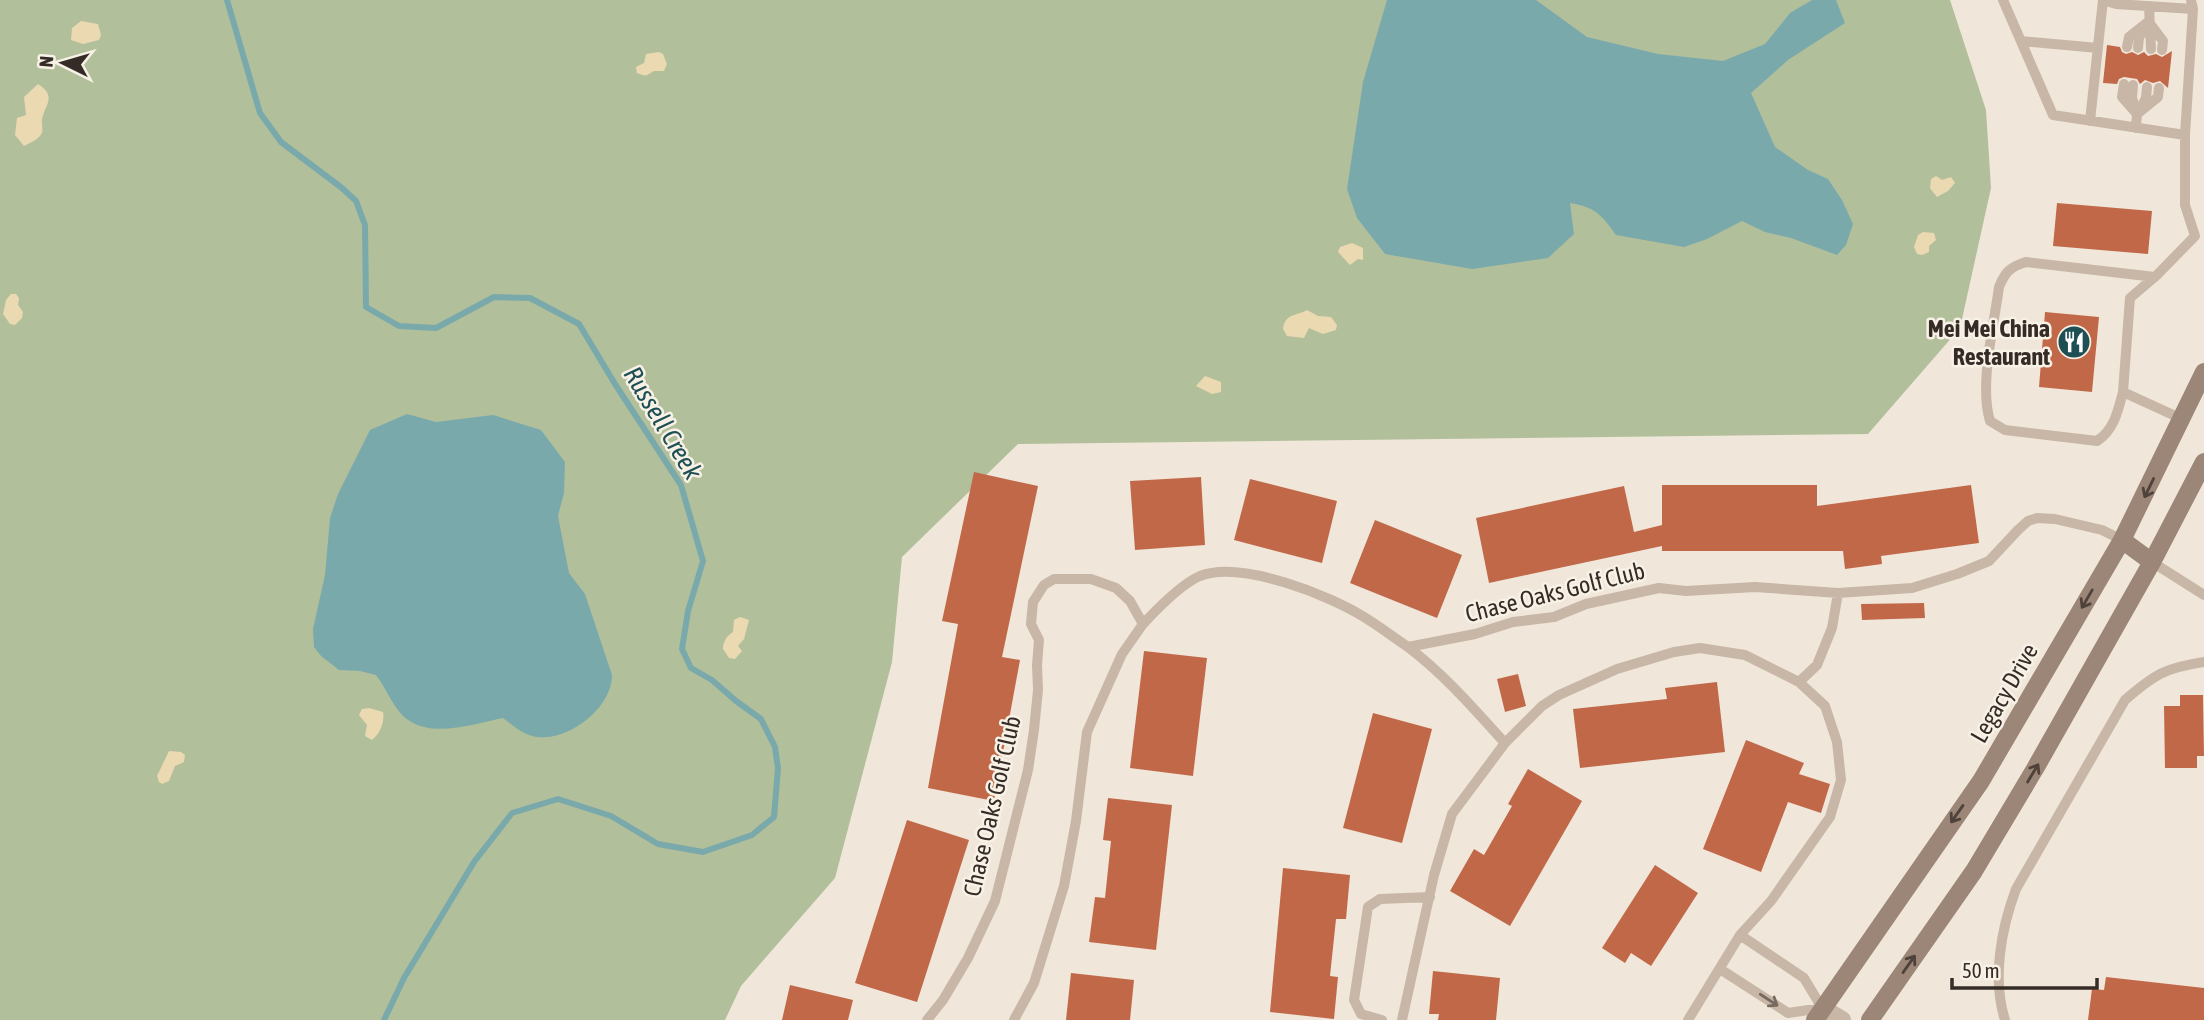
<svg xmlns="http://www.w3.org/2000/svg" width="2204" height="1020" viewBox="0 0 2204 1020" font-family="'Asap Condensed',sans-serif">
<rect width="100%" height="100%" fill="#f0e7da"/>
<path fill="#b2bf9b" d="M 0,0 L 1950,0 L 1986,110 L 1991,188 L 1960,328 L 1868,434 L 1018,444 L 902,557 L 892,662 L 835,878 L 741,986 L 725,1020 L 0,1020 Z"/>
<path fill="#ebd9b2" d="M 81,21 L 98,24 L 101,35 L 99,40 L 83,44 L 71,40 L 72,28 Z
M 659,52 L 663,54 L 667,64 L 664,71 L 654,71 C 645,76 647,77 637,73 L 636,67 L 644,63 L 646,54 Z
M 38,84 C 58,97 44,105 42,120 C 41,127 45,131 39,137 C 35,141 29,143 24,146 L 15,135 L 17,118 L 26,115 L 24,97 Z
M 1936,176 L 1942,180 L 1951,177 L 1955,183 L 1948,191 L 1937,197 L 1930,188 L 1931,179 Z
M 1923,232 L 1934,233 L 1936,240 L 1929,246 L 1929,252 L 1922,255 L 1917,254 L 1914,247 L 1918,235 Z
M 1352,243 L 1363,248 L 1363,260 L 1358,259 L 1350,265 L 1338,252 L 1340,247 Z
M 11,294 L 16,294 L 19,298 L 18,305 L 23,312 L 22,318 L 15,325 L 10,324 L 3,314 L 6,300 Z
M 1307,310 L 1318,316 L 1331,317 L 1337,325 L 1336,330 L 1323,334 L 1309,328 L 1304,338 L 1287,336 L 1283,329 C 1285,313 1297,316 1307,310 Z
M 1205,376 L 1221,382 L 1221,392 L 1212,394 L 1196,386 Z
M 740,617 L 749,620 L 744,639 L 738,646 L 742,651 L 735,659 L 729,658 L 723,649 C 723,641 727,636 733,632 L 734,620 Z
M 369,708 L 383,712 C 385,721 380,734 372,740 L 365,736 L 367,725 L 359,715 L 362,709 Z
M 169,751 L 181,752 L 185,755 L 184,762 L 175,766 L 169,781 L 162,784 L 159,782 L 157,776 Z"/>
<path fill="#7aa9ac" d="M 1387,0 L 1536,0 L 1587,37 L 1658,54 L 1723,61 L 1765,44 L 1790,13 L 1812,0 L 1836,0 L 1845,23 L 1788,60 L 1751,93 L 1775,147 L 1808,170 L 1828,179 L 1842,200 L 1853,224 L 1846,245 L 1837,255 L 1791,238 L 1765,232 L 1742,221 L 1707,239 L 1684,247 L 1616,235 C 1602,215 1595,207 1570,203 L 1574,234 L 1548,258 L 1472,269 L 1385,254 L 1357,218 L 1347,189 L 1363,82 Z
M 407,414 L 436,422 L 493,415 L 541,430 L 565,462 L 564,493 L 558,516 L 569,573 L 585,594 L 612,675 C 612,708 569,741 537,737 C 523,735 514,726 503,718 C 473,724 429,740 403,716 C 393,706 385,687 376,675 L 360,671 L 339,670 L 321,656 L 314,647 L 313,629 L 325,575 L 330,518 L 338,494 L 370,430 Z"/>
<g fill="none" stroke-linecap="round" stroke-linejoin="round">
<path stroke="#7aa9ac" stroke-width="6" d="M 227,0 L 260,113 L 281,142 L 342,188 L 356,201 L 365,225 L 366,307 L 399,326 L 436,328 L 494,297 L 530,298 L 579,324 L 615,384 L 681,485 L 703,561 L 688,611 L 682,649 L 691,668 L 712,680 L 736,701 L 761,719 L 775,747 L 778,768 L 774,817 L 752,835 L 703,852 L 658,844 L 611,816 L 558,799 L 512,813 L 474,862 L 404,978 L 384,1020"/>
</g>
<path fill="#c16848" d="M 2107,45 L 2120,47 L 2122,52 L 2126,54 L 2132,52 L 2138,55 L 2144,52 L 2148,56 L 2156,54 L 2162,57 L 2172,51 L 2168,88 L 2160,81 L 2153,83 L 2145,80 L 2140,84 L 2137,79 L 2124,77 L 2119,79 L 2117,84 L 2103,83 Z
M 2057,203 L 2152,211 L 2148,254 L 2053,246 Z
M 2045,312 L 2099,317 L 2092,392 L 2039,387 Z
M 974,472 L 1038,486 L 1002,657 L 1020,660 L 994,801 L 928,788 L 958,624 L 942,621 Z
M 1201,477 L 1205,545 L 1135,550 L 1130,481 Z
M 1250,479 L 1337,501 L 1322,563 L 1234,540 Z
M 1662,485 L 1817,485 L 1817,506 L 1971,485 L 1979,543 L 1881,556 L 1882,564 L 1845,569 L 1843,551 L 1662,551 L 1662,546 L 1489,583 L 1476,518 L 1624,486 L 1634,532 L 1662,525 Z
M 1375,520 L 1462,555 L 1437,618 L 1350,583 Z
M 1924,603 L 1925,618 L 1862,620 L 1861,604 Z
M 1144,651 L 1207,658 L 1193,776 L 1130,768 Z
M 1518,674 L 1526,706 L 1505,712 L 1497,679 Z
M 1717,682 L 1725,752 L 1580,768 L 1573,709 L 1667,699 L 1665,688 Z
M 2180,695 L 2203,695 L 2204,756 L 2197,756 L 2197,768 L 2165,768 L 2164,706 L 2180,706 Z
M 1373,713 L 1432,729 L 1402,843 L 1343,828 Z
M 1746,740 L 1804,763 L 1799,774 L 1830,784 L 1821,813 L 1788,802 L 1761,872 L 1703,849 Z
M 1528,769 L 1582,801 L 1510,926 L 1450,891 L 1474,849 L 1484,855 L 1512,806 L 1508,804 Z
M 1108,798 L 1172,805 L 1156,950 L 1089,942 L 1095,897 L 1105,898 L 1111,841 L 1103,840 Z
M 907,820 L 969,840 L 917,1002 L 855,983 Z
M 1655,865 L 1698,893 L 1651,966 L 1631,953 L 1625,963 L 1602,948 Z
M 1283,868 L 1350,875 L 1346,919 L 1336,919 L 1330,976 L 1338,977 L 1334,1019 L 1270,1012 Z
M 1433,971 L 1500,978 L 1496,1020 L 1438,1020 L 1439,1014 L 1429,1014 Z
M 1071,973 L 1134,980 L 1130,1020 L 1066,1020 Z
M 2106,977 L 2204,988 L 2204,1020 L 2088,1020 L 2092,989 L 2104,990 Z
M 790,985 L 853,1000 L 848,1020 L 782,1020 Z"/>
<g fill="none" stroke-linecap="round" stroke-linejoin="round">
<path stroke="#c8b7a7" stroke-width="10" d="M 2003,0 L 2053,115 L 2185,135
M 2103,0 L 2116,4 L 2193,9
M 2149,7 L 2151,49
M 2151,25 L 2163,41 L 2162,50
M 2021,41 L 2098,48
M 2127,47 L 2129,37 L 2148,22
M 2138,48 L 2139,37 L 2145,29
M 2124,84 L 2122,97 L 2137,114 L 2136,128
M 2133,85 L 2132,98 L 2136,110
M 2141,108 L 2146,98 L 2147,87
M 2137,114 L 2158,97 L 2159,88
M 2090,121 L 2103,0
M 2123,392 C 2118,411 2114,430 2097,441 L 2005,430 L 1990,421 C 1979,385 1994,325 1999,287 C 2005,272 2010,267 2026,262 L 2155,277
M 2182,419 L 2123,392 L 2130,298 L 2157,275 L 2195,236 L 2185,205 L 2185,135 L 2193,9 L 2191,0
M 2152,562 L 2204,595
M 1143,624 C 1157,609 1181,584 1200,576 C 1241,560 1329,595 1364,617 C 1379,626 1393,637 1408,647 L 1475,634 L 1513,622 L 1554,617 L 1586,604 L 1659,588 L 1686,591 L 1755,587 L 1838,593 L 1912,588 L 1957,574 L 1989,561 L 2018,530 L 2028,521 L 2037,518 L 2055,519 L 2102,530 L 2122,540
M 1408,647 C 1445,675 1474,709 1505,743
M 1799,682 L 1817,665 L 1832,628 L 1838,593
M 1720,969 L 1788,1013 L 1822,1008 L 1804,978 L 1740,935
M 927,1020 L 943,1000 L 968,958 L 995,901 L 1028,770 L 1034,730 L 1038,690 L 1037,665 L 1039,640 L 1031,624 L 1033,602 L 1044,585 L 1054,579 L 1091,579 L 1116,588 L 1130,601 L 1143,624 L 1122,654 L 1087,732 L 1076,821 L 1064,886 L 1034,983 L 1014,1020
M 1382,1020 L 1361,1014 L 1354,1000 L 1368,907 L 1380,899 L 1430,897
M 1402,1020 L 1434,875 L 1452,814 L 1505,743 L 1542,706 L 1559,695 L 1617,669 L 1674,652 L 1700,648 L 1745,655 L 1799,682 L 1825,706 L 1837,742 L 1841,780 L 1830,817 L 1771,901 L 1740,935 L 1688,1020
M 2005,1020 C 1992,979 2001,929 2016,889 L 2125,700 C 2155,674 2165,668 2204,662"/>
<path stroke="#c8b7a7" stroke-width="18" d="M 1822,1008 L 1842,1020"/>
<path stroke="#9b8678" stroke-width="18" d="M 2122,540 L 2152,562
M 1815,1020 L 1981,781 L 2122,540 L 2204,372
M 1870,1020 L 1974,871 L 2036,767 L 2152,562 L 2204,462"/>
</g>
<defs><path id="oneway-shaft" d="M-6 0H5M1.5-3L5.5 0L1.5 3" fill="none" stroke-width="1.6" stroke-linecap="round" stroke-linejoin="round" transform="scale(1.75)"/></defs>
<g stroke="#4e423b">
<use href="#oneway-shaft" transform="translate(2149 488) rotate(116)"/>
<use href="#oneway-shaft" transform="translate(2087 599) rotate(120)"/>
<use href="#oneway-shaft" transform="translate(2033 773) rotate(-59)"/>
<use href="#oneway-shaft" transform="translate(1957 814) rotate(125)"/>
<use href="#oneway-shaft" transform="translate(1909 964) rotate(-55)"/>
</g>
<use stroke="#776b61" href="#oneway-shaft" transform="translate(1769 1000) rotate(33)"/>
<defs>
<symbol id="restaurant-disc" viewBox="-11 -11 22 22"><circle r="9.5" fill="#1e4f54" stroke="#f8f1e6"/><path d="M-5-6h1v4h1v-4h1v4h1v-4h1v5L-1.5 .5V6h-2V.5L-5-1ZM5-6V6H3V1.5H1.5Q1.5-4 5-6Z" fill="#fff"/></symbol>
</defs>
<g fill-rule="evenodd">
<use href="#restaurant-disc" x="2055" y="323" width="38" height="38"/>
</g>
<g text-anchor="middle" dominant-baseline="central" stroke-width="5" stroke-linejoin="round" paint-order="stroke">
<g font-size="24" font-weight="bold" fill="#352c27" stroke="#f8f1e6" text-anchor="end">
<text x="2050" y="328">Mei Mei China<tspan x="2050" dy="28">Restaurant</tspan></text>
</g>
<g font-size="24" fill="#352c27" stroke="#f8f1e6">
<text transform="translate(1555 592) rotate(-14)">Chase Oaks Golf Club</text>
<text transform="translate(2004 693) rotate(-60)">Legacy Drive</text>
<text transform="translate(992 806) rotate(-77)">Chase Oaks Golf Club</text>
</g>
<g font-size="26" font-style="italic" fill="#1e4f54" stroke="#f8f1e6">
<text transform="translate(663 423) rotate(59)">Russell Creek</text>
</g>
</g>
<g transform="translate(63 63) rotate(275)" stroke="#f8f1e6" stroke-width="5" paint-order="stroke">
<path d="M0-5L12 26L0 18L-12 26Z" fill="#352c27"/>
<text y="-10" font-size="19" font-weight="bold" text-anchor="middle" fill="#352c27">N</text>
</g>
<path d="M1952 978v10h145v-10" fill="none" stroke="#352c27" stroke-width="3.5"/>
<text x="1962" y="978" font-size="21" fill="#352c27" stroke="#f8f1e6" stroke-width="5" paint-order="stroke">50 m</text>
</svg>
